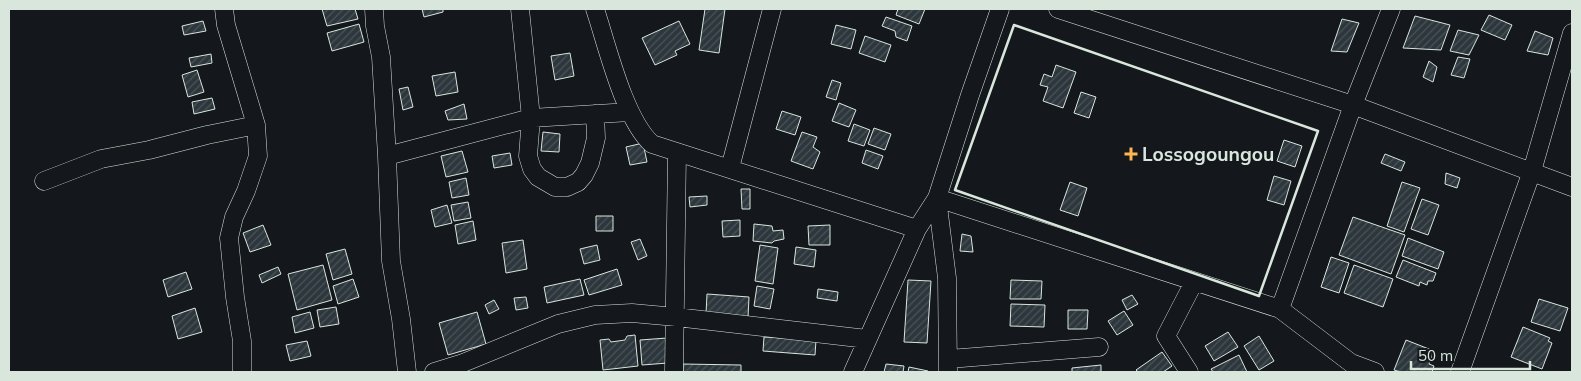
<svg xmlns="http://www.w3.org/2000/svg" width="1581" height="381" viewBox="0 0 1581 381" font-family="Mulish,sans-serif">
<defs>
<pattern id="building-hatch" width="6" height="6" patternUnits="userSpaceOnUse" patternTransform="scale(1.25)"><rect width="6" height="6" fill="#2c363c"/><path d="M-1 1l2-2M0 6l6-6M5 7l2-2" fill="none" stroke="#4a5358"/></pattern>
</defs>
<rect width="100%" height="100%" fill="#14181c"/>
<path fill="url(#building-hatch)" stroke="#d8e6dc" d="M 322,9 L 355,9 L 358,19 L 327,26 Z
M 422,9 L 443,9 L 443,12 L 424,17 Z
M 705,9 L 725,9 L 719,53 L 699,50 Z
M 898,9 L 925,9 L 919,24 L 896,15 Z
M 1489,15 L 1512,25 L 1505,40 L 1481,30 Z
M 1415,16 L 1450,25 L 1441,50 L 1403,48 Z
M 886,17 L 912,26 L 907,41 L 896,37 L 895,31 L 882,26 Z
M 1342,19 L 1359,23 L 1347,52 L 1331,51 Z
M 203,21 L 206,31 L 184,35 L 182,26 Z
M 679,21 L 690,44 L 675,51 L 677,55 L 655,65 L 642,38 Z
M 359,24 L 364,42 L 332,51 L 327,33 Z
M 836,25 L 856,30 L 851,49 L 831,44 Z
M 1458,30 L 1479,35 L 1469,55 L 1450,51 Z
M 1535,31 L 1553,38 L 1548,55 L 1527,51 Z
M 865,36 L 891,45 L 885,62 L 859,53 Z
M 570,53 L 574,76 L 555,80 L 551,56 Z
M 211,54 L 212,63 L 191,67 L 189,58 Z
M 1458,57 L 1470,59 L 1464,78 L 1451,75 Z
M 1429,61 L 1437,67 L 1433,82 L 1423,77 Z
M 1056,65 L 1076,72 L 1063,108 L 1043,101 L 1048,87 L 1040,85 L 1044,74 L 1052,77 Z
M 197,70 L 204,92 L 188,97 L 182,75 Z
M 455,72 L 458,92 L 436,96 L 432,76 Z
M 832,80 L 841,83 L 836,100 L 826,97 Z
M 408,87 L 413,107 L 403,110 L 399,89 Z
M 1081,92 L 1096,97 L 1089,118 L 1074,113 Z
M 212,98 L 215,109 L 194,114 L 192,102 Z
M 839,103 L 856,110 L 849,127 L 832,121 Z
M 464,104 L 467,119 L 448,120 L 445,111 Z
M 782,111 L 801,117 L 795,135 L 776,129 Z
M 854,124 L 870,130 L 864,146 L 848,141 Z
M 874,128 L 891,134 L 885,150 L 868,144 Z
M 543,132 L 560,134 L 559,152 L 541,151 Z
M 802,132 L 817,137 L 813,147 L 820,152 L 813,169 L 791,161 Z
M 1284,140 L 1302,146 L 1295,167 L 1277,161 Z
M 643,143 L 647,162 L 630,165 L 626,147 Z
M 866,150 L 883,156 L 878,169 L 862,163 Z
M 462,151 L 468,172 L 446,177 L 441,156 Z
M 510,153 L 512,165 L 494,168 L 492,156 Z
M 1385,154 L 1405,162 L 1401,171 L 1381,163 Z
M 1446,173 L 1460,178 L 1457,188 L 1445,184 Z
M 1274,176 L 1291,181 L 1284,205 L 1267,200 Z
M 466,178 L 469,195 L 452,198 L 449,182 Z
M 1070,182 L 1087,188 L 1078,216 L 1060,210 Z
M 1402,182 L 1420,188 L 1404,232 L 1387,226 Z
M 741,189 L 750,189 L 750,209 L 742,209 Z
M 707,196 L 707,205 L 690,207 L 689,197 Z
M 1422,199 L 1439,205 L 1428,235 L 1411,229 Z
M 468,202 L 471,218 L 454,221 L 451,205 Z
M 447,205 L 452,223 L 435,227 L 431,210 Z
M 596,216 L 613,216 L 613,231 L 596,231 Z
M 1353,217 L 1405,235 L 1391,274 L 1339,255 Z
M 740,220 L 740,236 L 723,237 L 722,221 Z
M 473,221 L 476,240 L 458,244 L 455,225 Z
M 754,224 L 772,226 L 773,231 L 783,230 L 784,239 L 774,241 L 772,243 L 753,241 Z
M 263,225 L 271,245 L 250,252 L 243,233 Z
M 830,225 L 830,245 L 809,245 L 808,226 Z
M 962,234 L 971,236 L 973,252 L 960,251 Z
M 1408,238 L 1444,252 L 1438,269 L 1402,256 Z
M 640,239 L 647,256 L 638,260 L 631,242 Z
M 523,240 L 527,269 L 506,273 L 502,243 Z
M 597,245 L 600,260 L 584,264 L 580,249 Z
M 760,245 L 778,248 L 773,284 L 755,281 Z
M 796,247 L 816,250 L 814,267 L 794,264 Z
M 345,249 L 352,274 L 333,280 L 326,254 Z
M 1331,257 L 1349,263 L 1339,293 L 1321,287 Z
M 1403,260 L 1436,273 L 1433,281 L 1428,281 L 1427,285 L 1420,282 L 1419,286 L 1396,277 Z
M 323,265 L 332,300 L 297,310 L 288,274 Z
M 1354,265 L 1393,279 L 1383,307 L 1344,293 Z
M 278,267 L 281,274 L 262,283 L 259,275 Z
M 617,269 L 622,285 L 589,295 L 584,280 Z
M 186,272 L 192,289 L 168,297 L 163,280 Z
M 353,279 L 359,297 L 338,304 L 333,286 Z
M 580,279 L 584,295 L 547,303 L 544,287 Z
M 908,280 L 931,281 L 927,343 L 904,342 Z
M 1011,280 L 1042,281 L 1041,299 L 1010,299 Z
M 757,286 L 774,289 L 770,309 L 754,306 Z
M 818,289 L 838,292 L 837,301 L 817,298 Z
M 707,294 L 749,297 L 748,317 L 706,314 Z
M 1132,295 L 1138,304 L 1127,310 L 1122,300 Z
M 526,297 L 528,308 L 516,310 L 514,298 Z
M 1539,299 L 1568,308 L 1560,331 L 1531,322 Z
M 494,300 L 499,309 L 489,314 L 485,305 Z
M 1011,304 L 1045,305 L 1044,327 L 1010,326 Z
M 336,307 L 339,324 L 320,327 L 317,310 Z
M 195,308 L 202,332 L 178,339 L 172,316 Z
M 1068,310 L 1088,310 L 1087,329 L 1068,329 Z
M 1124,311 L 1133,325 L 1117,335 L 1108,321 Z
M 310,312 L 314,328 L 295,333 L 292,317 Z
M 477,312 L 486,344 L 448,355 L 439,323 Z
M 1523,327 L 1550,338 L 1548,341 L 1552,343 L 1542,369 L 1511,357 Z
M 1228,332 L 1238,347 L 1214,361 L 1205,346 Z
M 635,335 L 638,366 L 603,370 L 600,340 L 609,339 L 611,342 L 625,340 L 627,336 Z
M 1259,336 L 1274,361 L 1259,370 L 1244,346 Z
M 764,337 L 816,340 L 815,355 L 763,351 Z
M 667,338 L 668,363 L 642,365 L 640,340 Z
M 1406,340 L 1434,351 L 1429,364 L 1434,366 L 1432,372 L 1401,372 L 1394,370 Z
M 307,341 L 311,356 L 290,361 L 286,345 Z
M 1162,352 L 1172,366 L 1163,372 L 1138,372 L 1136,370 Z
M 1239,355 L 1247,372 L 1213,372 L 1211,369 Z
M 683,364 L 741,365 L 741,372 L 683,372 Z
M 886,364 L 904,366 L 903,372 L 884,372 Z
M 1101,365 L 1101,372 L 1072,372 L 1072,368 Z
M 909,367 L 928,371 L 928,372 L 908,372 Z"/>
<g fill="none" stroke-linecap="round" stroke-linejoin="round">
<defs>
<path id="minor" d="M 224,9 L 226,25 L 256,125 L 258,156 L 246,191 L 234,217 L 229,238 L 235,297 L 242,341 L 242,372
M 374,9 L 375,26 L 381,57 L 387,156 L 391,261 L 401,319 L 407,372
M 520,9 L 531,118 L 528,156 L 532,169 L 538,177 L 555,187 L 567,187 L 578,182 L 584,175 L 590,163 L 596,138 L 595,114
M 595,9 C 607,45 624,119 652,144 L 917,229
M 1058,9 L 1353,105 L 1572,187
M 387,156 L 531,118 L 630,112
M 730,168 L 772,9
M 44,181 L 101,159 L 149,150 L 207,135 L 256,125
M 1280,309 L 1353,105 L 1391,9
M 949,359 L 1099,347
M 434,372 L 463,363 L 558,324 L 595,315 L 632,313 L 676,317 L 867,339
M 674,372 L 677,152
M 853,372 L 917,229 L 937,198 L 970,95 L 1000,9
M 948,372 L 947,278 L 937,198 L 1280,309 L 1351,363 L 1375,372
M 1189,372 L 1166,336 L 1194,282
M 1460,372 L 1532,171 L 1572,33"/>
</defs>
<use href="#minor" stroke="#d8e6dc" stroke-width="19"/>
<use href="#minor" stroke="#14181c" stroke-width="18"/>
<path stroke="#d8e6dc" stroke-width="2.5" d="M 1014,25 L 1318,131 L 1259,296 L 955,190 Z"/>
</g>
<path fill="#ffb74d" stroke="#14181c" stroke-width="2" d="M1128.5 146.5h5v5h5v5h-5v5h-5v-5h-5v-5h5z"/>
<g text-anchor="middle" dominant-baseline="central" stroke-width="4" stroke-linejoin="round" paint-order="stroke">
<g font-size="19" font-weight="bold" fill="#d8e6dc" stroke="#14181c" text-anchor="start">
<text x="1142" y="154">Lossogoungou</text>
</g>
</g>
<rect width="1581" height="381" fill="none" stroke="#d8e6dc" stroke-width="20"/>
<path d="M1411 361v8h119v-8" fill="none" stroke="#d8e6dc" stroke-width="2.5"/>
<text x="1418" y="361" font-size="15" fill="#d8e6dc" stroke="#14181c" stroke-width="4" paint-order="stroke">50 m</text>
</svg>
